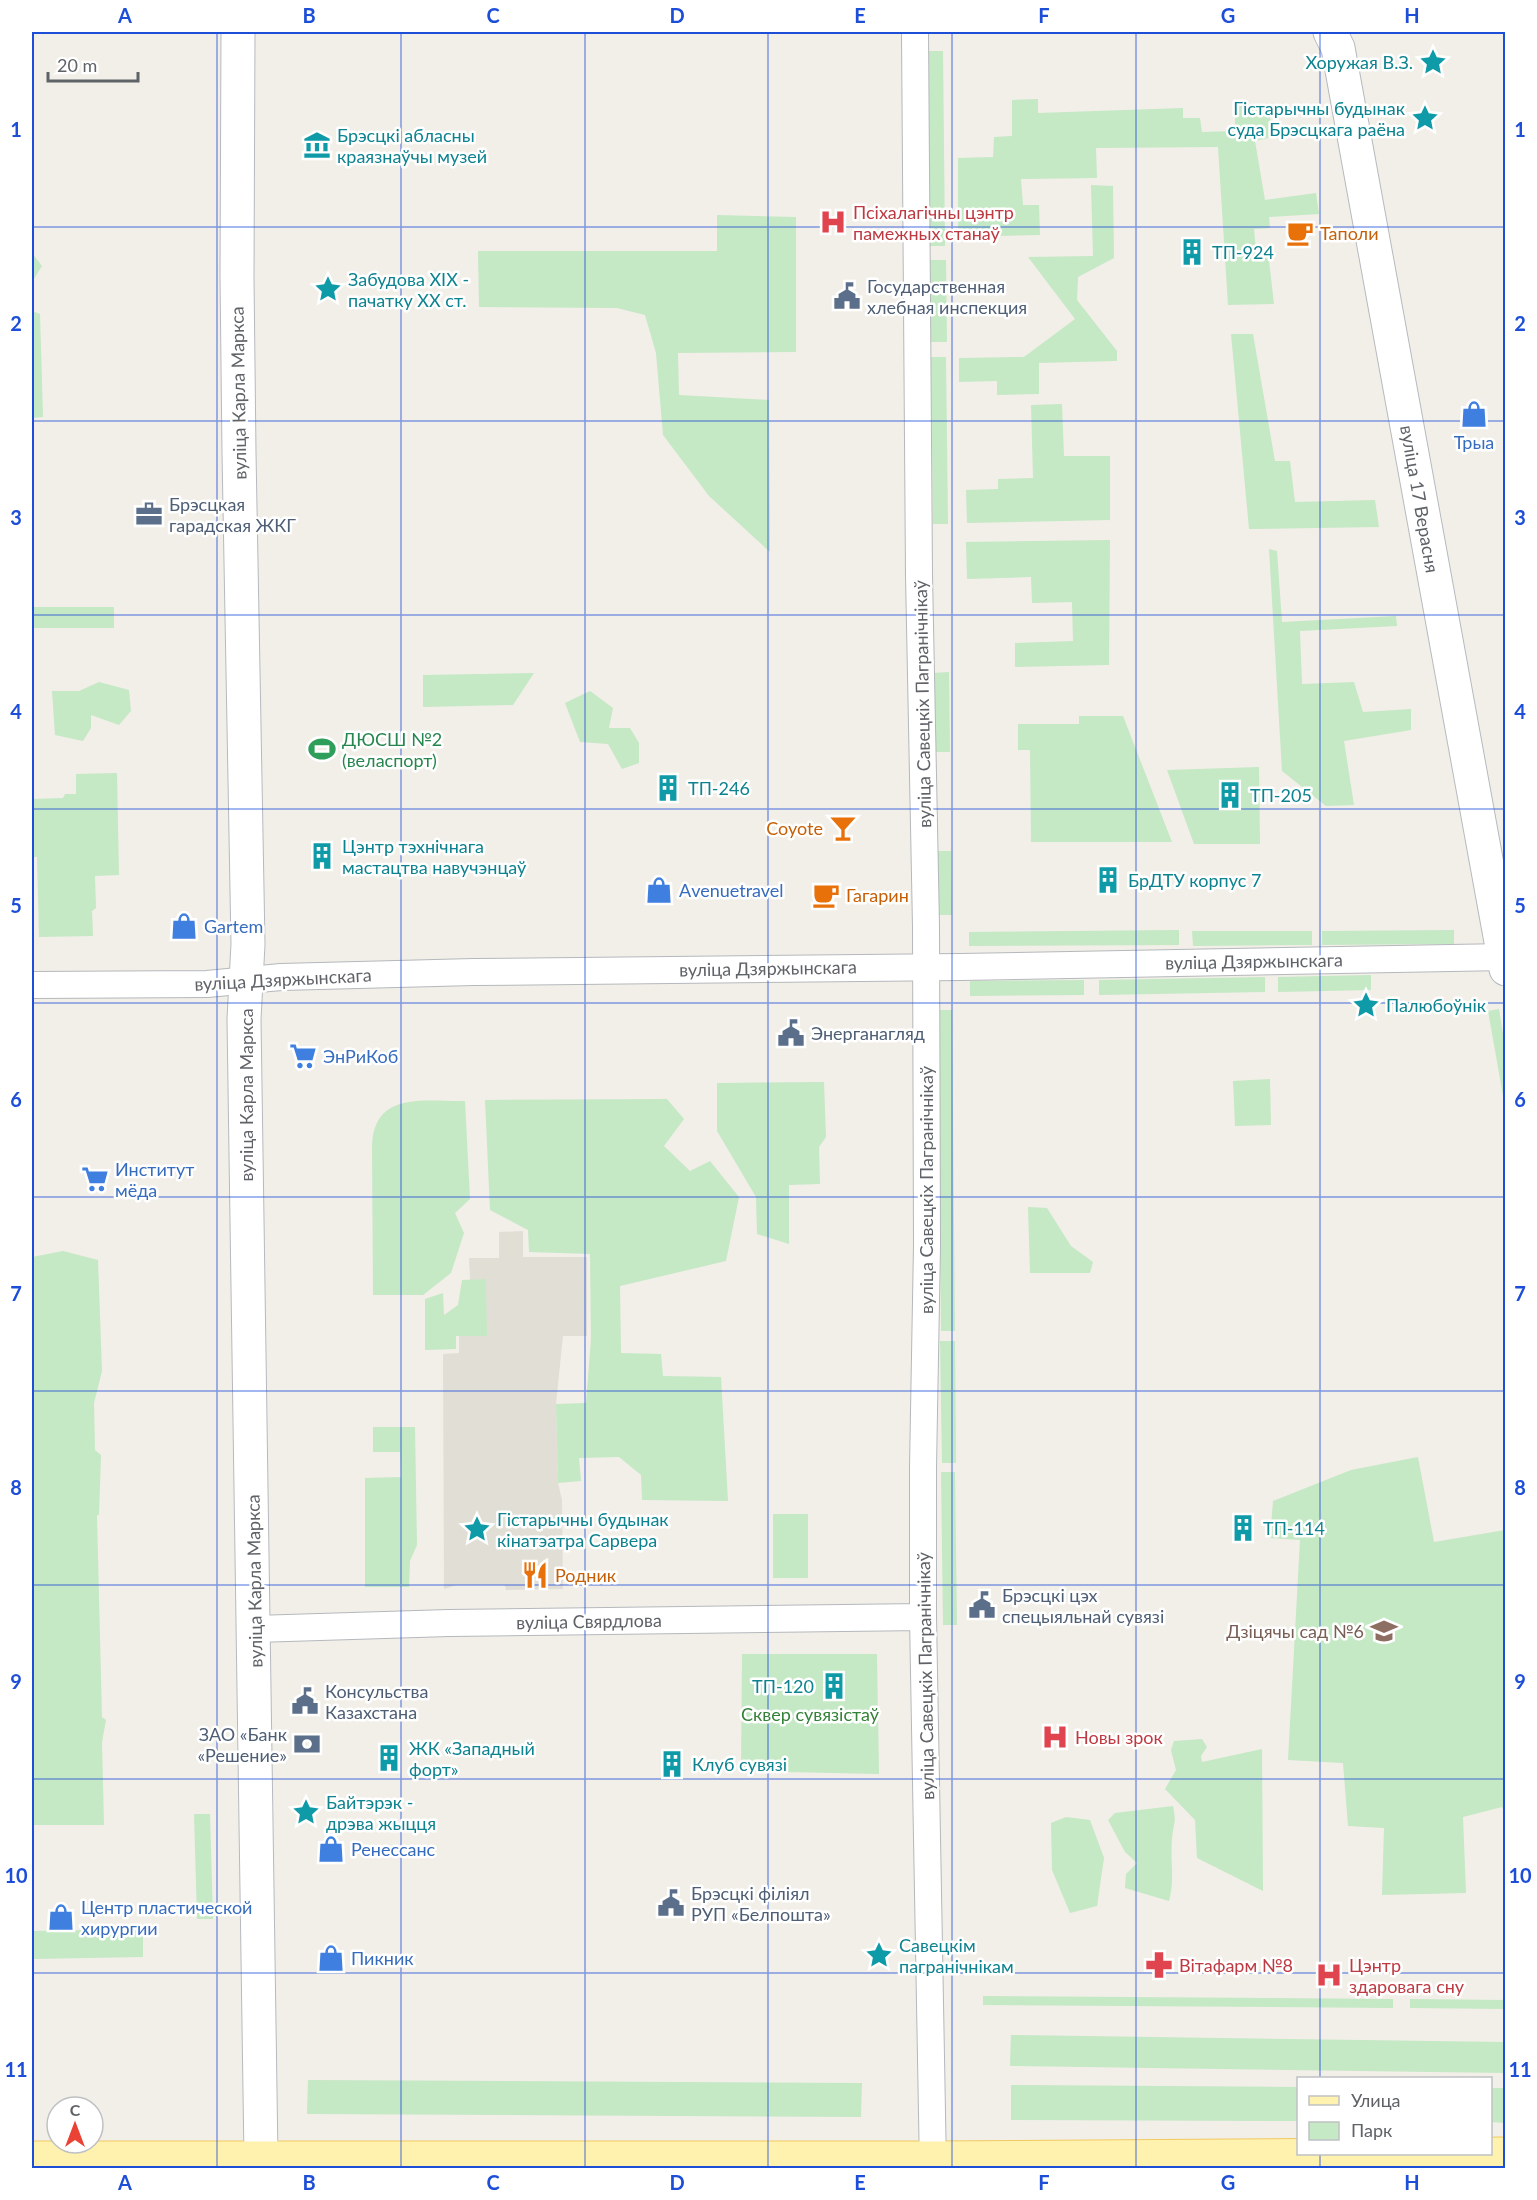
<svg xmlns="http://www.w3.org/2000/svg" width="1537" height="2200" viewBox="0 0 1537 2200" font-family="Lato,sans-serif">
<rect width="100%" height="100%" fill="#f1efe8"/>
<path fill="#e1ded6" d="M 523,1231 L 523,1257 L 587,1257 L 587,1336 L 563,1336 L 556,1404 L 558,1483 L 562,1500 L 563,1589 L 506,1590 L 505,1585 L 456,1585 L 444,1589 L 443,1354 L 459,1353 L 459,1337 L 470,1279 L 469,1258 L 499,1258 L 499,1232 Z"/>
<path fill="#c5e8c5" d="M 928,51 L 943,51 L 945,246 L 930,246 Z
M 1038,99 L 1038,113 L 1183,108 L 1183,118 L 1200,118 L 1202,132 L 1235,131 L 1235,104 L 1268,104 L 1273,137 L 1255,141 L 1265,200 L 1316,193 L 1319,214 L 1269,217 L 1270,228 L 1254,229 L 1256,251 L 1268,252 L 1274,304 L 1228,305 L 1218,147 L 1096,148 L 1097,178 L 1021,179 L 1023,205 L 1039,205 L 1040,235 L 958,237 L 958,158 L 993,157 L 994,137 L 1012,136 L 1012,100 Z
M 1091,185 L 1113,186 L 1114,258 L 1078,277 L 1077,300 L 1117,351 L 1117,361 L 1039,363 L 1039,394 L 997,395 L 997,381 L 959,382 L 959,358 L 1024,357 L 1075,319 L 1028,257 L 1093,256 Z
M 717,215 L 796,217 L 796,352 L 678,353 L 679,395 L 769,400 L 770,552 L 709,496 L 663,435 L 656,353 L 645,315 L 617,308 L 479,307 L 478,251 L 717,251 Z
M 32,253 L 42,266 L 32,282 Z
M 930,260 L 946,260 L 947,342 L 930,342 Z
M 32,311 L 40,314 L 43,417 L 32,418 Z
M 1253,334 L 1275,461 L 1290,461 L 1295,502 L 1375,500 L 1379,527 L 1249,529 L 1231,334 Z
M 931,357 L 946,357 L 948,524 L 933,524 Z
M 1062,404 L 1064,456 L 1110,456 L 1110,520 L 967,523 L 966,490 L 998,489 L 998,479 L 1033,478 L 1031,405 Z
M 1110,540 L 1109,665 L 1015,667 L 1015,643 L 1073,641 L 1072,602 L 1032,603 L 1031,577 L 967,579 L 966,542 Z
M 1269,549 L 1277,551 L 1282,622 L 1396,616 L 1397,626 L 1300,631 L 1302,684 L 1354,682 L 1363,712 L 1411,709 L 1411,730 L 1344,741 L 1354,805 L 1326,806 L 1282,771 Z
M 32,607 L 114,607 L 114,628 L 34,628 L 33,650 L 32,650 Z
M 949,672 L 950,752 L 934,752 L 933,673 Z
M 534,673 L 513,705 L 423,707 L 423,675 Z
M 99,682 L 129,690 L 131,711 L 119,725 L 91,715 L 91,728 L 83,741 L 55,735 L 52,691 L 79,691 Z
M 590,691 L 613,708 L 609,728 L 630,728 L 639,743 L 639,763 L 622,769 L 608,744 L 580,742 L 565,703 Z
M 1079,716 L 1123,716 L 1172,842 L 1031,842 L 1030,750 L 1018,750 L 1018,724 L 1079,724 Z
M 1259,767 L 1260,844 L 1194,844 L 1167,770 Z
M 117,773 L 119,875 L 95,876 L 96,908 L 92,911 L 93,936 L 39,937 L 37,857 L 32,857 L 32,799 L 63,798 L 65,794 L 76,794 L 76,774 Z
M 935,851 L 951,851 L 952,915 L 935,915 Z
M 1179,930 L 1179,945 L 969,946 L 969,932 Z
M 1454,930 L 1454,944 L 1322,945 L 1322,931 Z
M 1192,931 L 1312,931 L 1312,945 L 1193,946 Z
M 1371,975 L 1371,990 L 1278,992 L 1278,977 Z
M 1265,977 L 1265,992 L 1099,995 L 1099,980 Z
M 1084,980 L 1084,995 L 970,996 L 970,981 Z
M 1499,1009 L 1505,1046 L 1505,1107 L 1488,1011 Z
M 938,1010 L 952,1010 L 955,1331 L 941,1331 Z
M 1270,1079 L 1271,1125 L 1235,1126 L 1233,1081 Z
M 824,1082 L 826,1137 L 819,1147 L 820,1184 L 789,1185 L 789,1244 L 757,1234 L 756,1197 L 717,1131 L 717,1083 Z
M 667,1099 L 684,1119 L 664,1146 L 690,1171 L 710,1161 L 739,1197 L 726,1261 L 620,1286 L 621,1353 L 661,1354 L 663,1376 L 721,1377 L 728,1501 L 642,1500 L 641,1475 L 619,1457 L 579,1458 L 581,1481 L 558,1483 L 556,1404 L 586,1403 L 591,1339 L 590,1254 L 529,1252 L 528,1230 L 490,1210 L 485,1100 Z
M 465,1101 L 470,1199 L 455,1213 L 464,1233 L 451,1273 L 423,1295 L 373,1295 L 372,1146 C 374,1090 425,1102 465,1101 Z
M 1028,1207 L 1047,1208 L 1071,1246 L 1093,1262 L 1090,1273 L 1030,1273 Z
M 63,1251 L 98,1260 L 102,1371 L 94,1403 L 95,1450 L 101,1455 L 99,1514 L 97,1516 L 102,1717 L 106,1720 L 102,1742 L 104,1825 L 32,1825 L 32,1257 Z
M 486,1279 L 487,1336 L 456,1336 L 456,1349 L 425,1350 L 425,1299 L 443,1293 L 444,1315 L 458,1305 L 462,1280 Z
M 940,1341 L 955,1341 L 956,1463 L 942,1463 Z
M 373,1427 L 415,1427 L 417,1545 L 410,1561 L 409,1587 L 365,1587 L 365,1478 L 401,1477 L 400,1452 L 373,1452 Z
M 1418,1457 L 1434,1542 L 1505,1530 L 1505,1813 L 1502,1807 L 1463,1817 L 1466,1893 L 1382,1895 L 1384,1828 L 1348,1826 L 1343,1763 L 1288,1760 L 1300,1540 L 1270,1538 L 1273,1501 L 1351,1470 Z
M 941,1472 L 955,1472 L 957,1625 L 943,1625 Z
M 773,1514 L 808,1514 L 808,1578 L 773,1578 Z
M 742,1654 L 877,1654 L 879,1774 L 741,1771 Z
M 1202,1739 L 1207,1747 L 1201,1756 L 1202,1762 L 1262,1749 L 1263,1891 L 1197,1858 L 1195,1820 L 1165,1789 L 1176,1770 L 1171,1750 L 1174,1741 Z
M 1173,1806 C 1177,1824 1173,1823 1172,1839 C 1170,1861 1175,1880 1169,1901 L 1125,1888 L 1126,1874 L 1137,1863 L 1125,1852 L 1108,1820 L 1115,1813 Z
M 194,1814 L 210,1814 L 213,1919 L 197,1919 Z
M 1066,1817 L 1090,1820 L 1104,1858 L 1097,1906 L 1070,1913 L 1052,1870 L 1051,1823 Z
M 143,1929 L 143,1957 L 32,1959 L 32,1931 Z
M 983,1996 L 1393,1999 L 1393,2008 L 983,2005 Z
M 1410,1999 L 1505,2000 L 1505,2009 L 1410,2008 Z
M 1011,2035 L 1505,2042 L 1505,2073 L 1010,2066 Z
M 308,2080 L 862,2083 L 861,2117 L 307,2114 Z
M 1011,2085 L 1298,2087 L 1298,2121 L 1011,2120 Z
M 1491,2088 L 1505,2088 L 1505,2123 L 1491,2122 Z"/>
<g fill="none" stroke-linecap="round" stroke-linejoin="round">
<defs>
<path id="minor" d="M 915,32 L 919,575 L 926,926 L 927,1245 L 923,1468 L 923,1617 L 933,2168
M 32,985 L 207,984 L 281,977 L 474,972 L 960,967 L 1506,957
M 255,1629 L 449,1623 L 923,1617"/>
<path id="secondary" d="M 238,32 L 237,277 L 239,453 L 248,944 L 244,1019 L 261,2158
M 1330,32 L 1338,48 L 1506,969"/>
<path id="primary" d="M 32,2158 L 933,2158 L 1506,2154"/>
</defs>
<use href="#minor" stroke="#b5b8bc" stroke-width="28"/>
<use href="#secondary" stroke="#b6babf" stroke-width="35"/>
<use href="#primary" stroke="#f2c960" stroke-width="35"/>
<use href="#minor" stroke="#fff" stroke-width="26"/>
<use href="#secondary" stroke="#fff" stroke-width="33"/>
<use href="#primary" stroke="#fff2af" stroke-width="33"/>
</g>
<path fill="none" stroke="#1d4ed8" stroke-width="1.5" stroke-opacity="0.55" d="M 217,32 L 217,2168M 401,32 L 401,2168M 585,32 L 585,2168M 768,32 L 768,2168M 952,32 L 952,2168M 1136,32 L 1136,2168M 1320,32 L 1320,2078M 32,227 L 1506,227M 32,421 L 1506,421M 32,615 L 1506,615M 32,809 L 1506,809M 32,1003 L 1506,1003M 32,1197 L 1506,1197M 32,1391 L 1506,1391M 32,1585 L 1506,1585M 32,1779 L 1506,1779M 32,1973 L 1506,1973M 1320,2154 L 1320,2168"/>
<defs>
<symbol id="sight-bare" viewBox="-9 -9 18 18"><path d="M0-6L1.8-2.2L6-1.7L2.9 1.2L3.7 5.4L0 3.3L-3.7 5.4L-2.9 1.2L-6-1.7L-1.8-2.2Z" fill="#0f9aa8" stroke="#fff" stroke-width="2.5" paint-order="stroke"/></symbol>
<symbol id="museum-bare" viewBox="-9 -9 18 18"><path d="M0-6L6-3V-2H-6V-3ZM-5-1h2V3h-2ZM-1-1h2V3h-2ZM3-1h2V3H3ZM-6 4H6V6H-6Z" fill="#0f9aa8" stroke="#fff" stroke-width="2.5" paint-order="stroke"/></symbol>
<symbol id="hospital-bare" viewBox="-9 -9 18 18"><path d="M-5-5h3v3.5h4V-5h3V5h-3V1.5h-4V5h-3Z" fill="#e0444e" stroke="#fff" stroke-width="2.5" paint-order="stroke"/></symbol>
<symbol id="cafe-bare" viewBox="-9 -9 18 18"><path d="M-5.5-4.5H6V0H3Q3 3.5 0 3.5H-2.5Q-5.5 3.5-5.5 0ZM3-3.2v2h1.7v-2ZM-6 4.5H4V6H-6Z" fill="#e8710a" stroke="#fff" stroke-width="2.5" paint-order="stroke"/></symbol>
<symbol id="building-bare" viewBox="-9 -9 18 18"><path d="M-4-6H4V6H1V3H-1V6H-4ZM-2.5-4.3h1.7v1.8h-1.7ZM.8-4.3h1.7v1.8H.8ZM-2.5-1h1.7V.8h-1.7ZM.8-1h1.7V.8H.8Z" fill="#0f9aa8" stroke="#fff" stroke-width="2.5" paint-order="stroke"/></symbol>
<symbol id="civic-bare" viewBox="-9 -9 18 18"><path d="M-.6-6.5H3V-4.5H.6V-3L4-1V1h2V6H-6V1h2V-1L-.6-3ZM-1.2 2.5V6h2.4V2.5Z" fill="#5c6f8a" stroke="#fff" stroke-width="2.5" paint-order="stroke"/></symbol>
<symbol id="shop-bare" viewBox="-9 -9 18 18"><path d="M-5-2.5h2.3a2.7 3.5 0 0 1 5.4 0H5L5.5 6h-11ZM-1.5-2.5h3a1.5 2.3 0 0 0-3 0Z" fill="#3f7fe0" stroke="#fff" stroke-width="2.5" paint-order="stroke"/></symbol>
<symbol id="office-bare" viewBox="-9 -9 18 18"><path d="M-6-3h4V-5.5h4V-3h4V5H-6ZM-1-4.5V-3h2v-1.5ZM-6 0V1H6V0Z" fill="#5c6f8a" stroke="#fff" stroke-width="2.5" paint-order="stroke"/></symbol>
<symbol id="stadium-bare" viewBox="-9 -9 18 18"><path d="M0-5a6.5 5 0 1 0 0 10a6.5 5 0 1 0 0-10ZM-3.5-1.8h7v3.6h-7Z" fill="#2e9e5b" stroke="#fff" stroke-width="2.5" paint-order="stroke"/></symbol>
<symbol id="bar-bare" viewBox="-9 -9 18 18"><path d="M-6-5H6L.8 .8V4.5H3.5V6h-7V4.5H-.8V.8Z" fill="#e8710a" stroke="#fff" stroke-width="2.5" paint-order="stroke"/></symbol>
<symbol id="supermarket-bare" viewBox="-9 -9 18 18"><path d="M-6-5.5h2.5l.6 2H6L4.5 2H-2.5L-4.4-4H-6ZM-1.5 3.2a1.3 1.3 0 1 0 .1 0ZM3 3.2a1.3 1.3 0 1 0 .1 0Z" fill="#3f7fe0" stroke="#fff" stroke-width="2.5" paint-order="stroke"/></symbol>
<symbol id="restaurant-bare" viewBox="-9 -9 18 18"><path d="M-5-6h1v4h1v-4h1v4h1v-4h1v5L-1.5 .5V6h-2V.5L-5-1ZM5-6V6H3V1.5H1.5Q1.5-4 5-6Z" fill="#e8710a" stroke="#fff" stroke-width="2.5" paint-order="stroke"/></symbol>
<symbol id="school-bare" viewBox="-9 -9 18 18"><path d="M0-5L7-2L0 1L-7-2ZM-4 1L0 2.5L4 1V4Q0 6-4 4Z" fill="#8d6e63" stroke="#fff" stroke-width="2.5" paint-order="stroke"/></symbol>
<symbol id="bank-bare" viewBox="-9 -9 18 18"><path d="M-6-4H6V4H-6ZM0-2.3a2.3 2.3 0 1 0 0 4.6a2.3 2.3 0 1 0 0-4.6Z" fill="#5c6f8a" stroke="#fff" stroke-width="2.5" paint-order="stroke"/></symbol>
<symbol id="pharmacy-bare" viewBox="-9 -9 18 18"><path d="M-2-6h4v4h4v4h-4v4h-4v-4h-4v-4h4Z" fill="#e0444e" stroke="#fff" stroke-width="2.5" paint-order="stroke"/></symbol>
</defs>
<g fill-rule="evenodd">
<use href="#sight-bare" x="1414" y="43" width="38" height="38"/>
<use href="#sight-bare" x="1406" y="99" width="38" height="38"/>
<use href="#museum-bare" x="298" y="126" width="38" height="38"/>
<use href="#hospital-bare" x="814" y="203" width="38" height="38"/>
<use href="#cafe-bare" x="1281" y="214" width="38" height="38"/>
<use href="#building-bare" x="1173" y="233" width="38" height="38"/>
<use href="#sight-bare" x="309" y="270" width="38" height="38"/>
<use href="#civic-bare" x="828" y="277" width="38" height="38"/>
<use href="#shop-bare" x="1455" y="395" width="38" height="38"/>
<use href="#office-bare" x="130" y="495" width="38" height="38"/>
<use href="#stadium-bare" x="303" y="730" width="38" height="38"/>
<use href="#building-bare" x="649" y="769" width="38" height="38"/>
<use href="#building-bare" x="1211" y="776" width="38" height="38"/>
<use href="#bar-bare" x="824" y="809" width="38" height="38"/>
<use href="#building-bare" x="303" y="837" width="38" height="38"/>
<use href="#building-bare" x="1089" y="861" width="38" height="38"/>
<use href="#shop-bare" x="640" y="871" width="38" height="38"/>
<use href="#cafe-bare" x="807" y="876" width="38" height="38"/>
<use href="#shop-bare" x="165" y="907" width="38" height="38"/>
<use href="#sight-bare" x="1347" y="986" width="38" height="38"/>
<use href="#civic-bare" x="772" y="1014" width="38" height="38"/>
<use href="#supermarket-bare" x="284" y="1037" width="38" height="38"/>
<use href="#supermarket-bare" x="76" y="1160" width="38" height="38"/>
<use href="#building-bare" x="1224" y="1509" width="38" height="38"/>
<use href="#sight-bare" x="458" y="1510" width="38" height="38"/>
<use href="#restaurant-bare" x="516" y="1556" width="38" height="38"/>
<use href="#civic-bare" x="963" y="1586" width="38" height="38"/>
<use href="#school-bare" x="1365" y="1612" width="38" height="38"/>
<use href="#building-bare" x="815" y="1667" width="38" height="38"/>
<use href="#civic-bare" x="286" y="1682" width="38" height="38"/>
<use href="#hospital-bare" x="1036" y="1718" width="38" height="38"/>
<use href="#bank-bare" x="288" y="1725" width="38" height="38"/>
<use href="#building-bare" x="370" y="1739" width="38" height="38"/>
<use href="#building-bare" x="653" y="1745" width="38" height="38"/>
<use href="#sight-bare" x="287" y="1793" width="38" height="38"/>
<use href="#shop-bare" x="312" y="1830" width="38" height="38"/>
<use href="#civic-bare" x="652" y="1884" width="38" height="38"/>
<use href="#shop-bare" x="42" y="1898" width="38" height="38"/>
<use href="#sight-bare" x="860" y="1936" width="38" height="38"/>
<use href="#shop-bare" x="312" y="1939" width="38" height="38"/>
<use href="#pharmacy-bare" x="1140" y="1946" width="38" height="38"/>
<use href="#hospital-bare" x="1310" y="1956" width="38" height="38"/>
</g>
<g text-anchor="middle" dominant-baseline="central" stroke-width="5" stroke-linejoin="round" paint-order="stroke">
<g font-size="18" fill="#0d838f" stroke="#fff" text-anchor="start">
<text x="1413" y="62" text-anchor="end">Хоружая В.З.</text>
<text x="1405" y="108" text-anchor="end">Гістарычны будынак<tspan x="1405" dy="21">суда Брэсцкага раёна</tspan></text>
<text x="337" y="135">Брэсцкі абласны<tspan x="337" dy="21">краязнаўчы музей</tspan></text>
<text x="1212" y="252">ТП-924</text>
<text x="348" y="279">Забудова XIX -<tspan x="348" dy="21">пачатку ХХ ст.</tspan></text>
<text x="688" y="788">ТП-246</text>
<text x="1250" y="795">ТП-205</text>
<text x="342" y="846">Цэнтр тэхнічнага<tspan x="342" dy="21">мастацтва навучэнцаў</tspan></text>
<text x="1128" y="880">БрДТУ корпус 7</text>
<text x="1386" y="1005">Палюбоўнік</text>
<text x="497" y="1519">Гістарычны будынак<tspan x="497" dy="21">кінатэатра Сарвера</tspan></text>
<text x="1263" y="1528">ТП-114</text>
<text x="814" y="1686" text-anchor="end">ТП-120</text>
<text x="409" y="1748">ЖК «Западный<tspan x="409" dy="21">форт»</tspan></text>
<text x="692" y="1764">Клуб сувязі</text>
<text x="326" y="1802">Байтэрэк -<tspan x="326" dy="21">дрэва жыцця</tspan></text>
<text x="899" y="1945">Савецкім<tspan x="899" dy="21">пагранічнікам</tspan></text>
</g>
<g font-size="18" fill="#be3a42" stroke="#fff" text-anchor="start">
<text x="853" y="212">Псіхалагічны цэнтр<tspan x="853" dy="21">памежных станаў</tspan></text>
<text x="1075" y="1737">Новы зрок</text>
<text x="1179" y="1965">Вітафарм №8</text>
<text x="1349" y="1965">Цэнтр<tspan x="1349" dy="21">здаровага сну</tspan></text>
</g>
<g font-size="18" fill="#c56008" stroke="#fff" text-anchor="start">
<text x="1320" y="233">Таполи</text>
<text x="823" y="828" text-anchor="end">Coyote</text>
<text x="846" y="895">Гагарин</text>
<text x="555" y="1575">Родник</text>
</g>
<g font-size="18" fill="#4e5e75" stroke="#fff" text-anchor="start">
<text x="867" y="286">Государственная<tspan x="867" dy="21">хлебная инспекция</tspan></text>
<text x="169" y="504">Брэсцкая<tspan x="169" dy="21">гарадская ЖКГ</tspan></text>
<text x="811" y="1033">Энерганагляд</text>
<text x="1002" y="1595">Брэсцкі цэх<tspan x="1002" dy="21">спецыяльнай сувязі</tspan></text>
<text x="325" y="1691">Консульства<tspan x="325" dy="21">Казахстана</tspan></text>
<text x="287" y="1734" text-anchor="end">ЗАО «Банк<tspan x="287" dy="21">«Решение»</tspan></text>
<text x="691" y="1893">Брэсцкі філіял<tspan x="691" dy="21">РУП «Белпошта»</tspan></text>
</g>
<g font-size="18" fill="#5f6368" stroke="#fff">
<text transform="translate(238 393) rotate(-91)">вуліца Карла Маркса</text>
<text transform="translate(1420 499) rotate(80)">вуліца 17 Верасня</text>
<text transform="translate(922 704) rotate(-91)">вуліца Савецкіх Пагранічнікаў</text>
<text transform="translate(1254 961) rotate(-1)">вуліца Дзяржынскага</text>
<text transform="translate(768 968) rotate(-1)">вуліца Дзяржынскага</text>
<text transform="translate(283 979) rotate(-3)">вуліца Дзяржынскага</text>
<text transform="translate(246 1095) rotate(-90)">вуліца Карла Маркса</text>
<text transform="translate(926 1190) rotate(-90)">вуліца Савецкіх Пагранічнікаў</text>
<text transform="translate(254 1581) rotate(-91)">вуліца Карла Маркса</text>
<text transform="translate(589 1621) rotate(-1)">вуліца Свярдлова</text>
<text transform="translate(925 1676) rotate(-91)">вуліца Савецкіх Пагранічнікаў</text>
</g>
<g font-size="18" fill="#366cbe" stroke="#fff" text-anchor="start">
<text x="1474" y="442" text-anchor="middle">Трыа</text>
<text x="679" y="890">Аvenuetravel</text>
<text x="204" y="926">Gartem</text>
<text x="323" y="1056">ЭнРиКоб</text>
<text x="115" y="1169">Институт<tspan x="115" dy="21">мёда</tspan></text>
<text x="351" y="1849">Ренессанс</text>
<text x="81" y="1907">Центр пластической<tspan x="81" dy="21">хирургии</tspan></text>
<text x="351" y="1958">Пикник</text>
</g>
<g font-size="18" fill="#27864d" stroke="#fff" text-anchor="start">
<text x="342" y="739">ДЮСШ №2<tspan x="342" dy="21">(веласпорт)</tspan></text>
</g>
<g font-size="18" fill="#785e54" stroke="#fff" text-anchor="end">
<text x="1364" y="1631">Дзіцячы сад №6</text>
</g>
<g font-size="18" fill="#348238" stroke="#fff">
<text x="810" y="1714">Сквер сувязістаў</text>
</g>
</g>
<rect width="1537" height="2200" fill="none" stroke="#ffffff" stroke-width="66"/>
<rect x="1297" y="2077" width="195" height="78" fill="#ffffff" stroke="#bfc1c3" stroke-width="1.5"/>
<rect x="1309" y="2096" width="30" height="9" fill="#fff2af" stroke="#bfc1c3" stroke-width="1.5"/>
<text x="1351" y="2107" font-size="18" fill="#5f6368">Улица</text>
<rect x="1309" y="2122" width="30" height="18" fill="#c5e8c5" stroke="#bfc1c3" stroke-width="1.5"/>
<text x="1351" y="2137" font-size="18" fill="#5f6368">Парк</text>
<g transform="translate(75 2125)"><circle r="28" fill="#ffffff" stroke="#bfc1c3" stroke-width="1.5"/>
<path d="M0-4.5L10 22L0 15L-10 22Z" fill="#ea4335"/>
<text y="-9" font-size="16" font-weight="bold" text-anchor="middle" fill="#5f6368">С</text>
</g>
<path d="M48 72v9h90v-9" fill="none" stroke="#5f6368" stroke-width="3"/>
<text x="57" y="72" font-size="18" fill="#5f6368" stroke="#ffffff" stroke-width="4.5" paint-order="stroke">20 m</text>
<rect x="33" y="33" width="1471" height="2134" fill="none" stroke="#1d4ed8" stroke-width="2"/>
<g font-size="20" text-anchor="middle" font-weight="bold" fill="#1d4ed8">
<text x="125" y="23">A</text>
<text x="309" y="23">B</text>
<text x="493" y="23">C</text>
<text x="677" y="23">D</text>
<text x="860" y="23">E</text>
<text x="1044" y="23">F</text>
<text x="1228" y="23">G</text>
<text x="1412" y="23">H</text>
<text x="16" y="137">1</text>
<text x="1520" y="137">1</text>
<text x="16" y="331">2</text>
<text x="1520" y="331">2</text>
<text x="16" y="525">3</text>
<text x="1520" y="525">3</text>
<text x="16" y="719">4</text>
<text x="1520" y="719">4</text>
<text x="16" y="913">5</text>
<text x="1520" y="913">5</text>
<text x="16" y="1107">6</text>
<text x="1520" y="1107">6</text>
<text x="16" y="1301">7</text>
<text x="1520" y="1301">7</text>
<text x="16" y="1495">8</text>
<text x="1520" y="1495">8</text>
<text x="16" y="1689">9</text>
<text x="1520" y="1689">9</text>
<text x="16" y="1883">10</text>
<text x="1520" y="1883">10</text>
<text x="16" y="2077">11</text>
<text x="1520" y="2077">11</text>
<text x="125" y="2190">A</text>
<text x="309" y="2190">B</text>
<text x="493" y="2190">C</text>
<text x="677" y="2190">D</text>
<text x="860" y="2190">E</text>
<text x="1044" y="2190">F</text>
<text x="1228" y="2190">G</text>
<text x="1412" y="2190">H</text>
</g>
</svg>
